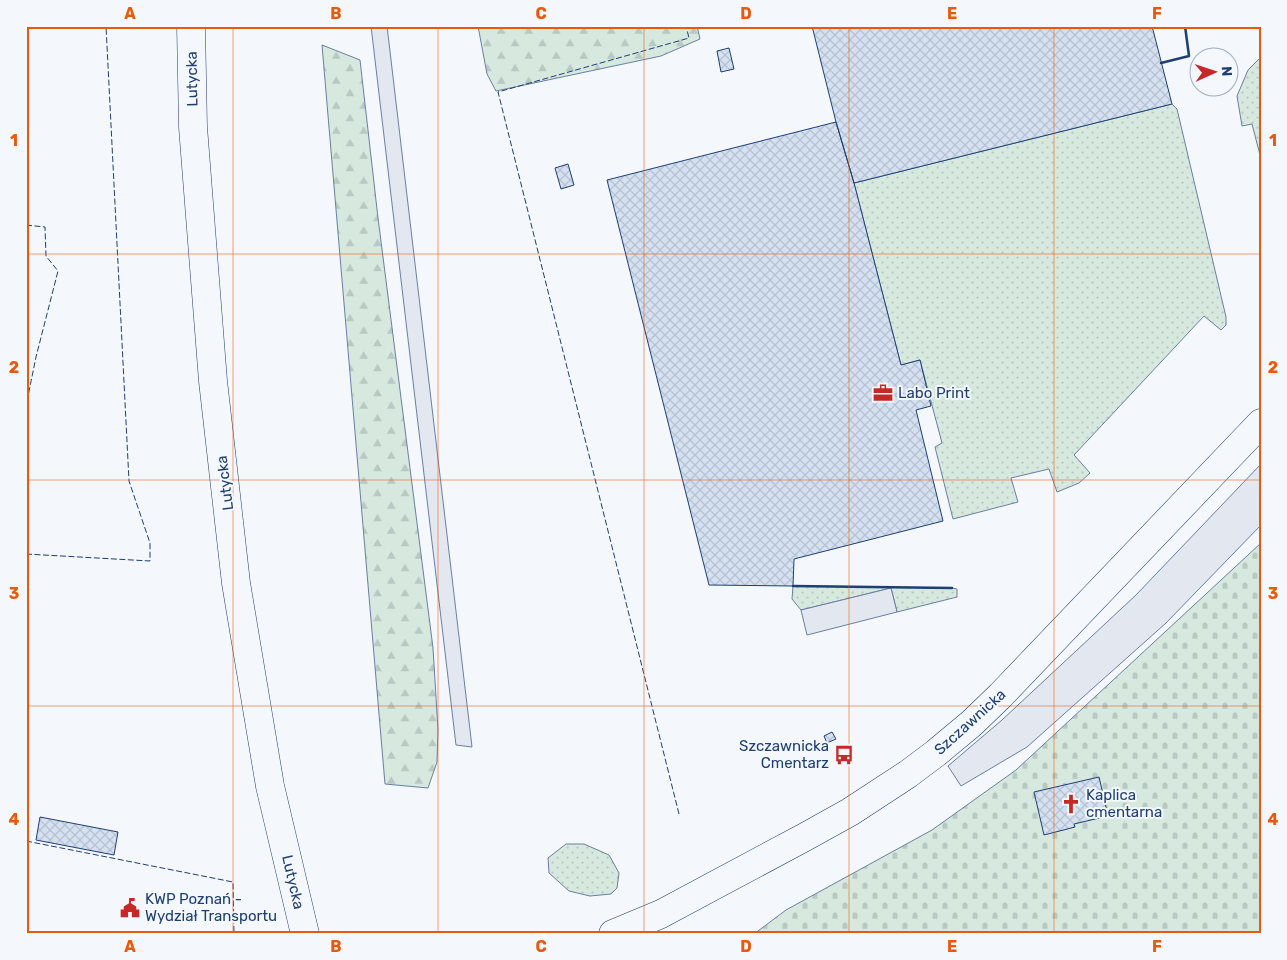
<svg xmlns="http://www.w3.org/2000/svg" width="1287" height="960" viewBox="0 0 1287 960" font-family="Rubik,sans-serif">
<defs>
<pattern id="grass-dots" width="8" height="8" patternUnits="userSpaceOnUse" patternTransform="scale(1.25)"><rect width="8" height="8" fill="#d7e8df"/><path d="M2 2h.1M6 6h.1" fill="none" stroke="#b8c8c3" stroke-width="1.8" stroke-linecap="round"/></pattern>
<pattern id="forest-firs" width="22" height="20" patternUnits="userSpaceOnUse" patternTransform="scale(1.25)"><rect width="22" height="20" fill="#d7e8df"/><path d="M5 1l3.5 6h-7zM16 11l3.5 6h-7z" fill="#b8c8c3"/></pattern>
<pattern id="cemetery-stones" width="16" height="16" patternUnits="userSpaceOnUse" patternTransform="scale(1.25)"><rect width="16" height="16" fill="#d7e8df"/><path d="M2 7V4a2 2 0 0 1 4 0v3zM10 15v-3a2 2 0 0 1 4 0v3z" fill="#b8c8c3"/></pattern>
<pattern id="building-cross-hatch" width="8" height="8" patternUnits="userSpaceOnUse" patternTransform="scale(1.25)"><rect width="8" height="8" fill="#d5e0f0"/><path d="M0 0l8 8M0 8l8-8" fill="none" stroke="#b6c1d1"/></pattern>
</defs>
<rect width="100%" height="100%" fill="#f4f7fb"/>
<path fill="url(#grass-dots)" stroke="#687fa3" d="M 1261,57 L 1261,159 L 1252,124 L 1242,126 L 1237,96 L 1248,70 Z
M 1172,104 L 1177,109 L 1226,317 L 1226,325 L 1221,330 L 1204,316 L 1074,455 L 1090,473 L 1079,483 L 1057,492 L 1049,469 L 1011,478 L 1018,502 L 953,519 L 935,447 L 942,443 L 920,360 L 901,365 L 854,183 Z
M 793,586 L 952,588 L 957,589 L 957,597 L 897,612 L 891,588 L 801,610 L 792,599 Z
M 566,844 L 584,844 L 609,855 L 619,873 L 617,888 L 611,894 L 590,896 L 569,891 L 549,873 L 548,858 Z"/>
<path fill="url(#forest-firs)" stroke="#687fa3" d="M 478,26 L 697,26 L 700,39 L 661,56 L 496,91 L 487,74 Z
M 322,45 L 360,60 L 378,218 L 433,648 L 438,730 L 437,762 L 428,788 L 385,784 Z"/>
<path fill="url(#cemetery-stones)" stroke="#687fa3" d="M 1261,543 L 1261,934 L 754,934 L 786,910 L 932,830 L 1016,770 Z"/>
<path fill="#e3e8f0" stroke="#687fa3" d="M 371,26 L 387,26 L 472,747 L 456,745 Z
M 1261,464 L 1261,525 L 1166,623 L 1027,747 L 961,786 L 948,766 L 1002,720 L 1136,595 Z
M 891,588 L 897,612 L 807,635 L 801,610 Z"/>
<path fill="url(#building-cross-hatch)" stroke="#1d3f73" d="M 812,26 L 1152,26 L 1172,104 L 854,183 L 836,122 Z
M 729,48 L 734,69 L 721,72 L 717,51 Z
M 836,122 L 854,183 L 901,365 L 920,360 L 931,406 L 916,410 L 943,521 L 794,559 L 793,586 L 709,585 L 607,180 Z
M 568,164 L 574,185 L 561,189 L 555,168 Z
M 832,732 L 836,739 L 827,743 L 824,736 Z
M 1099,777 L 1108,816 L 1074,824 L 1075,827 L 1044,835 L 1034,792 Z
M 40,817 L 118,832 L 114,855 L 36,840 Z"/>
<g fill="none" stroke-linecap="round" stroke-linejoin="round">
<defs>
<path id="secondary" d="M 613,934 L 661,914 L 805,837 L 850,812 L 908,774 L 936,753 L 972,723 L 1001,695 L 1261,423"/>
<path id="primary" d="M 191,26 L 193,127 L 213,381 L 236,583 L 270,786 L 305,934"/>
</defs>
<use href="#secondary" stroke="#1d3f73" stroke-width="29"/>
<use href="#primary" stroke="#1d3f73" stroke-width="29"/>
<use href="#secondary" stroke="#f4f7fb" stroke-width="28"/>
<use href="#primary" stroke="#f4f7fb" stroke-width="28"/>
<path stroke="#1d3f73" stroke-width="1" stroke-dasharray="6 2.5" stroke-linecap="butt" d="M 26,225 L 45,227 L 46,256 L 58,271 L 36,357 L 26,406
M 26,554 L 150,561 L 150,543 L 129,481 L 106,26
M 679,814 L 498,92 L 689,38 L 686,26
M 26,841 L 233,882 L 234,934"/>
<path stroke="#1d3f73" stroke-width="2.5" d="M 1161,63 L 1189,56 L 1185,26
M 793,586 L 952,588"/>
</g>
<path fill="none" stroke="#e8590c" stroke-width="1" stroke-opacity="0.55" d="M 233,26 L 233,934M 438,26 L 438,934M 644,26 L 644,934M 849,26 L 849,934M 1054,26 L 1054,934M 26,254 L 1261,254M 26,480 L 1261,480M 26,706 L 1261,706"/>
<defs>
<symbol id="office-bare" viewBox="-9 -9 18 18"><path d="M-6-3h4V-5.5h4V-3h4V5H-6ZM-1-4.5V-3h2v-1.5ZM-6 0V1H6V0Z" fill="#c62828" stroke="#f4f7fb" stroke-width="2.5" paint-order="stroke"/></symbol>
<symbol id="bus-bare" viewBox="-9 -9 18 18"><path d="M-5-6H5V4H4V6H2V4H-2V6H-4V4H-5ZM-3.5-4V0h7V-4ZM-3.5 1.2v1.5H-2V1.2ZM2 1.2v1.5H3.5V1.2Z" fill="#c62828" stroke="#f4f7fb" stroke-width="2.5" paint-order="stroke"/></symbol>
<symbol id="church-bare" viewBox="-9 -9 18 18"><path d="M-1.2-6h2.4v3.5h3.3v2.4h-3.3V6h-2.4V-.1h-3.3v-2.4h3.3Z" fill="#c62828" stroke="#f4f7fb" stroke-width="2.5" paint-order="stroke"/></symbol>
<symbol id="civic-bare" viewBox="-9 -9 18 18"><path d="M-.6-6.5H3V-4.5H.6V-3L4-1V1h2V6H-6V1h2V-1L-.6-3ZM-1.2 2.5V6h2.4V2.5Z" fill="#c62828" stroke="#f4f7fb" stroke-width="2.5" paint-order="stroke"/></symbol>
</defs>
<g fill-rule="evenodd">
<use href="#office-bare" x="869" y="379" width="28" height="28"/>
<use href="#bus-bare" x="830" y="741" width="28" height="28"/>
<use href="#church-bare" x="1057" y="790" width="28" height="28"/>
<use href="#civic-bare" x="116" y="894" width="28" height="28"/>
</g>
<g text-anchor="middle" dominant-baseline="central" stroke-width="4" stroke-linejoin="round" paint-order="stroke">
<g font-size="15" fill="#1d3f73" stroke="#f4f7fb">
<text transform="translate(192 79) rotate(-91)">Lutycka</text>
<text transform="translate(225 483) rotate(-97)">Lutycka</text>
<text transform="translate(970 722) rotate(-42)">Szczawnicka</text>
<text transform="translate(293 882) rotate(77)">Lutycka</text>
</g>
<g font-size="15" fill="#1d3f73" stroke="#f4f7fb" text-anchor="start">
<text x="898" y="393">Labo Print</text>
<text x="829" y="746" text-anchor="end">Szczawnicka<tspan x="829" dy="17">Cmentarz</tspan></text>
<text x="1086" y="795">Kaplica<tspan x="1086" dy="17">cmentarna</tspan></text>
<text x="145" y="899">KWP Poznań -<tspan x="145" dy="17">Wydział Transportu</tspan></text>
</g>
</g>
<rect width="1287" height="960" fill="none" stroke="#f4f7fb" stroke-width="55"/>
<g transform="translate(1214 72) rotate(87)"><circle r="24" fill="#f4f7fb" stroke="#9eadc5"/>
<path d="M0-4L9 19L0 12L-9 19Z" fill="#c62828"/>
<text y="-8" font-size="14" font-weight="bold" text-anchor="middle" fill="#1d3f73">N</text>
</g>
<rect x="28" y="28" width="1232" height="904" fill="none" stroke="#e8590c" stroke-width="2"/>
<g font-size="16" text-anchor="middle" font-weight="bold" fill="#e8590c">
<text x="130" y="19">A</text>
<text x="336" y="19">B</text>
<text x="541" y="19">C</text>
<text x="746" y="19">D</text>
<text x="952" y="19">E</text>
<text x="1157" y="19">F</text>
<text x="14" y="146">1</text>
<text x="1273" y="146">1</text>
<text x="14" y="373">2</text>
<text x="1273" y="373">2</text>
<text x="14" y="599">3</text>
<text x="1273" y="599">3</text>
<text x="14" y="825">4</text>
<text x="1273" y="825">4</text>
<text x="130" y="952">A</text>
<text x="336" y="952">B</text>
<text x="541" y="952">C</text>
<text x="746" y="952">D</text>
<text x="952" y="952">E</text>
<text x="1157" y="952">F</text>
</g>
</svg>
